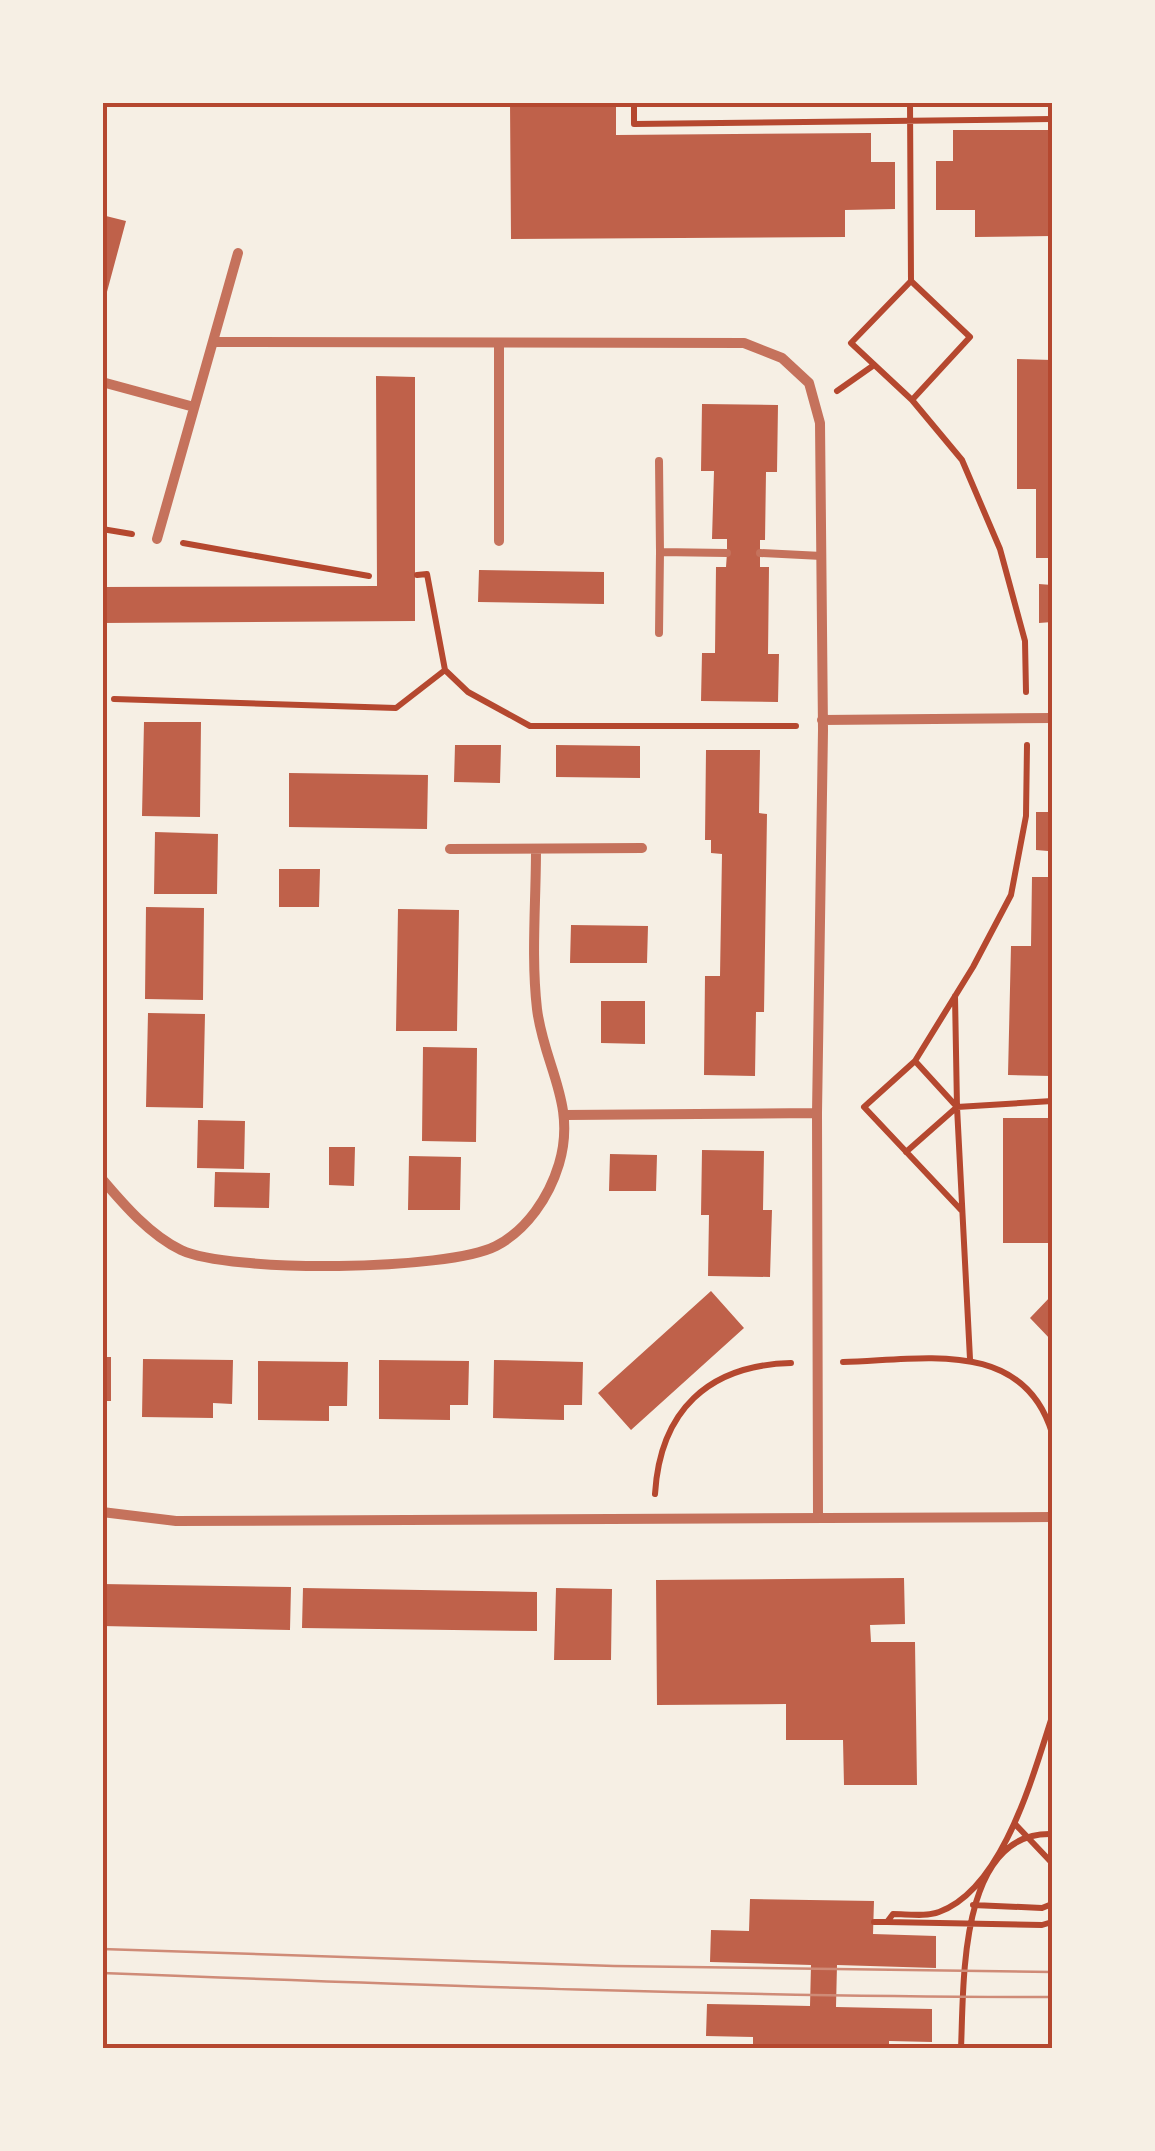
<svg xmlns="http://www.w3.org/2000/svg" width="1155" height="2151" viewBox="0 0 1155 2151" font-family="'Varela Round',sans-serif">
<rect width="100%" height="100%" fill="#f6efe4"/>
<path fill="#bf614a" d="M 510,102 L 616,102 L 616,135 L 871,133 L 871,162 L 895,162 L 895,209 L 845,210 L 845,237 L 511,239 Z
M 953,130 L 1052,130 L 1052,236 L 975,237 L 975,210 L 936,210 L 936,161 L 953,161 Z
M 102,215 L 126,221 L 104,303 L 102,303 Z
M 1017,359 L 1052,360 L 1052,558 L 1036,558 L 1036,489 L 1017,489 Z
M 376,376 L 415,377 L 415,621 L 102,623 L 102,587 L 377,586 Z
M 702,404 L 778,405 L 777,472 L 766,472 L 765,540 L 760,540 L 760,567 L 769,567 L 768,654 L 779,654 L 778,702 L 701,701 L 702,653 L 715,653 L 716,567 L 726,567 L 727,553 L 727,539 L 712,539 L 714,471 L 701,471 Z
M 479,570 L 604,572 L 604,604 L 478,602 Z
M 1039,584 L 1052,585 L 1052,622 L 1039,623 Z
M 144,722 L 201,722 L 200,817 L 142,816 Z
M 455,745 L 501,745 L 500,783 L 454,782 Z
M 556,745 L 640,746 L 640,778 L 556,777 Z
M 706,750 L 760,750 L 759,813 L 767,814 L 764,1012 L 756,1012 L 755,1076 L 704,1075 L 705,976 L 720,976 L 722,854 L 711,853 L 711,840 L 705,840 Z
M 289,773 L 428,775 L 427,829 L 289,827 Z
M 1049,803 L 1052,803 L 1052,1076 L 1008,1075 L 1011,946 L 1031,946 L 1032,877 L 1048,877 L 1048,851 L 1036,850 L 1036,812 L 1049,812 Z
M 155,832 L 218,834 L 217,894 L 154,894 Z
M 279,869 L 320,869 L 319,907 L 279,907 Z
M 146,907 L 204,908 L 203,1000 L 145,999 Z
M 398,909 L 459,910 L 457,1031 L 396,1031 Z
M 571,925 L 648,926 L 647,963 L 570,963 Z
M 601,1001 L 645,1001 L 645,1044 L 601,1043 Z
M 148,1013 L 205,1014 L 203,1108 L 146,1107 Z
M 423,1047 L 477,1048 L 476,1142 L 422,1141 Z
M 1003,1118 L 1052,1118 L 1052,1243 L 1003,1243 Z
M 198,1120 L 245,1121 L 244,1169 L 197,1168 Z
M 329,1147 L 355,1147 L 354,1186 L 329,1185 Z
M 702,1150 L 764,1151 L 763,1210 L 772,1210 L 770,1277 L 708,1276 L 709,1215 L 701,1215 Z
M 610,1154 L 657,1155 L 656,1191 L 609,1191 Z
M 409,1156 L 461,1157 L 460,1210 L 408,1210 Z
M 215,1172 L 270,1173 L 269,1208 L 214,1207 Z
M 711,1291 L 744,1328 L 631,1430 L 598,1393 Z
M 1052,1295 L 1052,1341 L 1030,1318 Z
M 102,1357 L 111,1357 L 111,1401 L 102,1401 Z
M 143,1359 L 233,1360 L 232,1404 L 213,1403 L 213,1418 L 142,1417 Z
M 379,1360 L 469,1361 L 468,1405 L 450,1405 L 450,1420 L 379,1419 Z
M 494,1360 L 583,1362 L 582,1405 L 564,1405 L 564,1420 L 493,1418 Z
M 258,1361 L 348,1362 L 347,1406 L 329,1406 L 329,1421 L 258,1420 Z
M 904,1578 L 905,1624 L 870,1625 L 871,1642 L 915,1642 L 917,1785 L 844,1785 L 843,1740 L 786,1740 L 786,1704 L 657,1705 L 656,1580 Z
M 102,1584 L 291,1587 L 290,1630 L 102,1626 Z
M 303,1588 L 537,1592 L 537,1631 L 302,1628 Z
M 556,1588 L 612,1589 L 611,1660 L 554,1660 Z
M 750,1899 L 874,1901 L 873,1934 L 936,1936 L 936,1968 L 837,1965 L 836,2007 L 932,2009 L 932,2042 L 889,2041 L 889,2048 L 753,2048 L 753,2037 L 706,2036 L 707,2004 L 810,2006 L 811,1965 L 710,1962 L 711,1930 L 749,1931 Z"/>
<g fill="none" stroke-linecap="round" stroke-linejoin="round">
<path stroke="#b5482f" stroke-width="6" d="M 634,102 L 634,124 L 1052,119
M 910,102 L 911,281
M 837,391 L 874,365
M 912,400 L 970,337 L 911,281 L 851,343 L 912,400 L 962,460 L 1000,549 L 1025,641 L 1026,692
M 102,529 L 132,534
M 183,543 L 369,576
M 417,575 L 427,574 L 445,670 L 468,692 L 530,726 L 796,726
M 114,699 L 396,708 L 445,670
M 955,996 L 957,1107 L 970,1359
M 915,1061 L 864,1107 L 962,1211
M 957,1107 L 915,1061 L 973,967 L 1011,895 L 1026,816 L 1027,745
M 906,1152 L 957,1107 L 1052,1101
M 843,1362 C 921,1360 1023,1337 1052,1433
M 655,1494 C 660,1411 708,1365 791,1363
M 1016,1825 L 1052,1863
M 973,1905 L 1042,1908 L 1052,1904
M 874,1922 L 887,1922 L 893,1914 C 907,1914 926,1917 939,1912 C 1003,1889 1033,1775 1052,1717
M 887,1922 L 1042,1925 L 1052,1922
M 961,2048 C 964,1985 958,1831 1052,1834"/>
<path stroke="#c5725c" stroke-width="8" d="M 659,461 L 660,552 L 727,553
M 760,553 L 822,556
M 659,633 L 660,552"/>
<path stroke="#c5725c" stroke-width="10" d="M 213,342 L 744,343 L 782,358 L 809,383 L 820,423 L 823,730 L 817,1113 L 818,1518
M 102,382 L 194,407
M 157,539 L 238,253
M 499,541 L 499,343
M 822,720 L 1052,718
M 450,849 L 642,848
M 565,1115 L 817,1113
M 102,1179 C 124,1205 150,1235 181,1250 C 230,1273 447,1271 496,1246 C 527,1230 549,1197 559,1164 C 577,1104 544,1066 537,1009 C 531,957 536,902 536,850
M 102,1512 L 176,1521 L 1052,1517"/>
<path stroke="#cf8b77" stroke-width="2.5" d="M 102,1949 L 614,1966 L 1052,1972
M 102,1973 C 419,1985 736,1997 1052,1997"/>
</g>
<rect width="1155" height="2151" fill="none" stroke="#f6efe4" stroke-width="210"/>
<rect x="105" y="105" width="945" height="1941" fill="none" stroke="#b5482f" stroke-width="4"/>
</svg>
